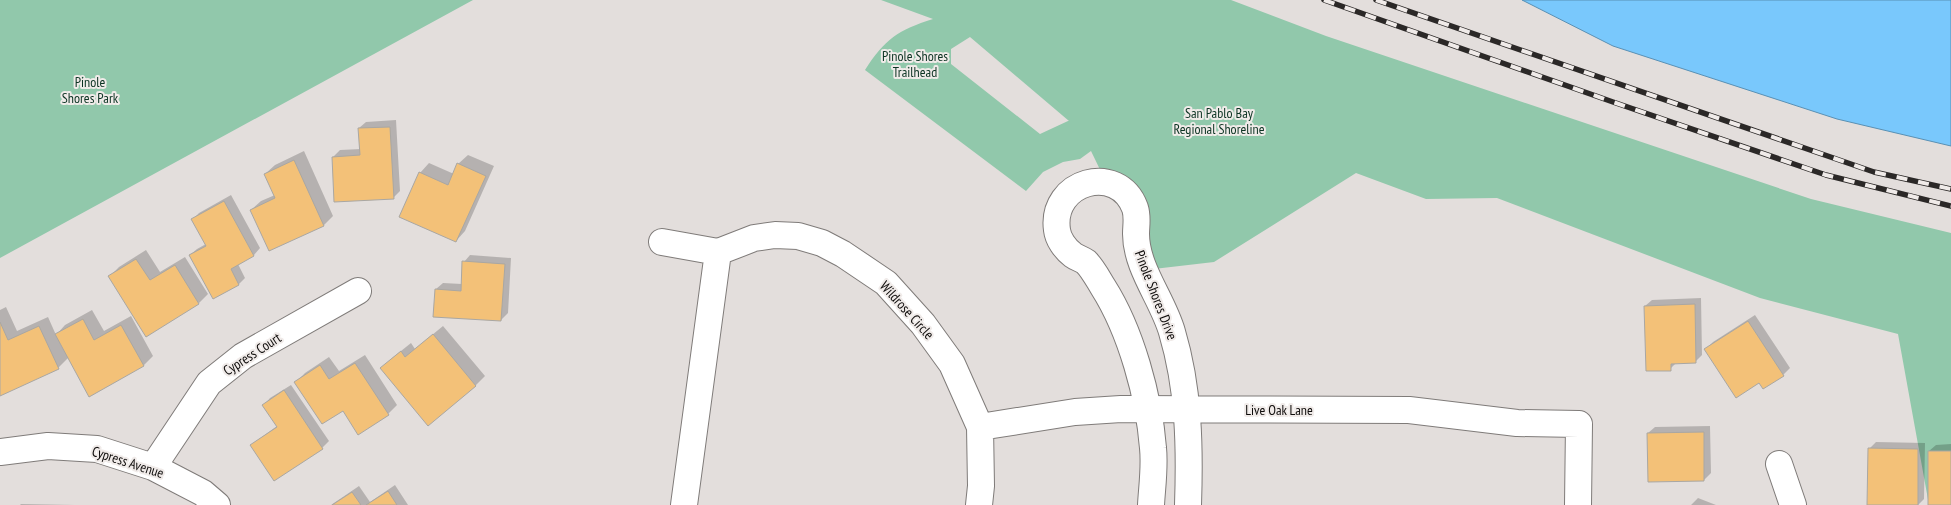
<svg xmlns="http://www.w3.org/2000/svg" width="1951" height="505" viewBox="0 0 1951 505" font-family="'PT Sans Narrow',sans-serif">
<rect width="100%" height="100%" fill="#e3dedc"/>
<path fill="#91c8ab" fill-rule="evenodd" d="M 0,0 L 473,0 L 0,258 Z
M 881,0 L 1231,0 L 1326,36 L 1811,199 L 1951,233 L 1951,505 L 1929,505 L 1898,334 L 1760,298 L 1497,198 L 1426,199 L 1356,173 L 1214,262 L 1145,270 L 1136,233 L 1106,182 L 1091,151 L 1080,159 L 1063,162 L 1043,172 L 1026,191 L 865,70 C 885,39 898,30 933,19 ZM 970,37 L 1069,121 L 1068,121 L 1040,134 L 951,64 L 951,49 Z"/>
<path fill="#79c8fc" stroke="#5990b4" d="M 1522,0 L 1951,0 L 1951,146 L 1837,119 L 1613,46 Z"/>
<path fill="#0003" d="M 396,120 L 400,191 L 393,198 L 333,157 L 340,150 L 361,149 L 359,128 L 366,122 Z
M 304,151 L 333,216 L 324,225 L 269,249 L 251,210 L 261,201 L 275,195 L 265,174 L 275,165 Z
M 468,155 L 494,166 L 465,231 L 456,241 L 420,173 L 429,163 L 454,174 L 458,164 Z
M 231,195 L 260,248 L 254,255 L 238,264 L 245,278 L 239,284 L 214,298 L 190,255 L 197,249 L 206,244 L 192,220 L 199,213 Z
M 146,250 L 160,272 L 185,257 L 208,294 L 199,303 L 110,276 L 119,267 Z
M 470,255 L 511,258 L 508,313 L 501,320 L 436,289 L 443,283 L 462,284 L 464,262 Z
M 1701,298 L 1702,355 L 1696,361 L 1677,362 L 1670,369 L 1645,306 L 1652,300 Z
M 6,307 L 17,331 L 48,317 L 56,335 L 65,325 L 92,310 L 104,331 L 131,316 L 153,356 L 144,365 L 90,395 L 69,357 L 58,368 L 0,394 L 0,310 Z
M 1755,315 L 1790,368 L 1783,375 L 1759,381 L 1706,349 L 1713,342 Z
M 443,326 L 485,376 L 475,386 L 391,359 L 411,343 L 415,349 Z
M 365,355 L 397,405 L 388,414 L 343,410 L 296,382 L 305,373 L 329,357 L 339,371 Z
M 291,385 L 329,441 L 322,448 L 251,445 L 277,426 L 264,405 L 270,398 Z
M 1710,426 L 1711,473 L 1704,480 L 1648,433 L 1655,427 Z
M 1876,442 L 1925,443 L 1924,499 L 1918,505 L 1868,505 L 1869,449 Z
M 1951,444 L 1951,505 L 1929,505 L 1929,451 L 1936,445 Z
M 395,485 L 408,505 L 331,505 L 359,486 L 370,502 Z
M 1698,498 L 1716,505 L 1691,505 Z
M 21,504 L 75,505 L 20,505 Z"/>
<path fill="#f3c178" stroke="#a9a7a3" d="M 390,127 L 394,199 L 334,202 L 332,157 L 360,155 L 358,128 Z
M 294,160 L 324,226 L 269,251 L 250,210 L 275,198 L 264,174 Z
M 457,163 L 486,176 L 456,242 L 399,217 L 419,172 L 448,185 Z
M 224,201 L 254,256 L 231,269 L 239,285 L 213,299 L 189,255 L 206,246 L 191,219 Z
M 136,259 L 150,280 L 175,265 L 199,304 L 146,337 L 108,276 Z
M 462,261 L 505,264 L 501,321 L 433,317 L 435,289 L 461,291 Z
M 1695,304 L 1696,363 L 1671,364 L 1671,371 L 1646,371 L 1644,306 Z
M 83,319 L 94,340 L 121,325 L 144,366 L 89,397 L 55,334 Z
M 1748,321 L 1784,376 L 1763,389 L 1759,383 L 1736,398 L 1704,349 Z
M 0,322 L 8,340 L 39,326 L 59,369 L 0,396 Z
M 433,334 L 476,386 L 428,426 L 380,368 L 401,351 L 405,357 Z
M 355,363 L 389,415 L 358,435 L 343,411 L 322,424 L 294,382 L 320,365 L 329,379 Z
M 284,390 L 323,449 L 274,481 L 250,445 L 277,427 L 262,405 Z
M 1704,432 L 1704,481 L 1648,482 L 1647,433 Z
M 1868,448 L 1918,449 L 1918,505 L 1867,505 Z
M 1928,451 L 1951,451 L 1951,505 L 1928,505 Z
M 388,491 L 397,505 L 366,505 Z
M 352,492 L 361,505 L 332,505 Z"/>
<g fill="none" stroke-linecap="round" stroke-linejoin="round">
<defs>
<path id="minor" d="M 662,242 L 718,252
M 980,427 L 1075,412 L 1121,409 L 1409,410 L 1517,423 L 1579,424 L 1578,505
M 0,452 L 48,446 L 97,449 L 153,467 L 203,493 L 217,505
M 1779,464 L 1793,505
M 153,467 L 209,383 L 243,356 L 358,291
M 684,505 L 718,252 L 754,238 L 775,235 L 798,236 L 822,243 L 843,254 L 886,283 L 923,324 L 952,364 L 980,427 L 981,486 L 979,505
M 1151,505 C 1152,487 1155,467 1153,448 C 1149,397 1131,331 1103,287 C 1098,279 1093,269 1086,262 C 1082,259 1077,258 1073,255 C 1065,249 1058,239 1057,230 C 1050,181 1118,162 1135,208 C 1138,217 1136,225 1136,234 C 1136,268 1163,300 1172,332 C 1189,389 1190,447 1188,505"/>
</defs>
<use href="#minor" stroke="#7f7b79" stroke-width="28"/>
<use href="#minor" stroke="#fff" stroke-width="26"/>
<defs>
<path id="rail" d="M 1324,0 L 1613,102 L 1826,175 L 1951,206
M 1376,0 L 1874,172 L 1951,189"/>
</defs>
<use href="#rail" stroke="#2b2827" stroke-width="5.5"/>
<use href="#rail" stroke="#f0ebe9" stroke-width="4" stroke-dasharray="11" stroke-linecap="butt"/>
</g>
<g text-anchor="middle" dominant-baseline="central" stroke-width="4" stroke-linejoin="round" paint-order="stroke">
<g font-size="14" fill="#0b3322" stroke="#f0ebe9">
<text x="915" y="56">Pinole Shores<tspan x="915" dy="16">Trailhead</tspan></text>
<text x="90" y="82">Pinole<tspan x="90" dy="16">Shores Park</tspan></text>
<text x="1219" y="113">San Pablo Bay<tspan x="1219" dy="16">Regional Shoreline</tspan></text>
</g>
<g font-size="14" fill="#0e0c0b" stroke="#f0ebe9">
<text transform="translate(1156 295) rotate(69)">Pinole Shores Drive</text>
<text transform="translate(907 310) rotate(48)">Wildrose Circle</text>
<text transform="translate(252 354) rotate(-33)">Cypress Court</text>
<text x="1279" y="410">Live Oak Lane</text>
<text transform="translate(128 462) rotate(18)">Cypress Avenue</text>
</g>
</g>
</svg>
